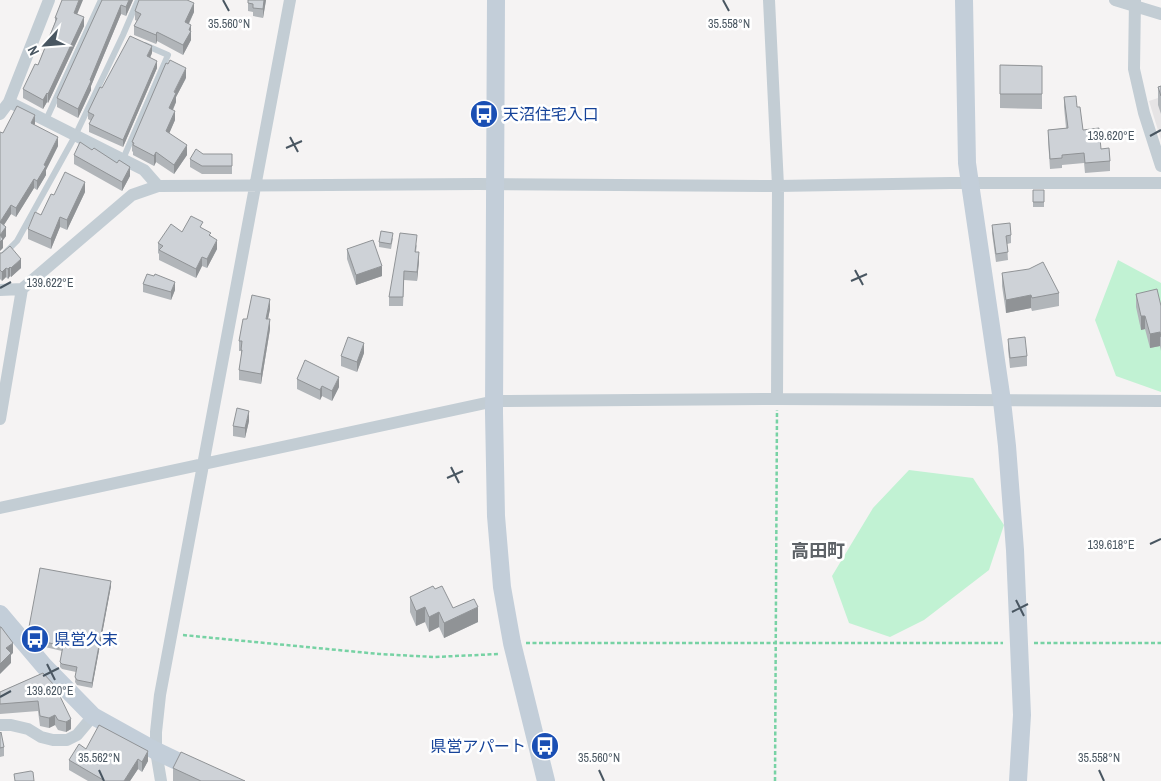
<svg xmlns="http://www.w3.org/2000/svg" width="1161" height="781" viewBox="0 0 1161 781" font-family="'Archivo Narrow','Noto Sans JP',sans-serif">
<rect width="100%" height="100%" fill="#f5f3f3"/>
<path fill="#e6e4e5" d="M 1161,97 L 1161,140 L 1149,101 Z"/>
<path fill="#c1f2d3" d="M 1118,260 L 1161,283 L 1161,392 L 1116,376 L 1095,320 Z
M 909,470 L 973,478 L 1004,525 L 989,570 L 924,620 L 890,637 L 849,623 L 832,576 L 873,508 Z"/>
<g fill="none" stroke-linecap="round" stroke-linejoin="round">
<path stroke="#77d2a4" stroke-width="2.5" stroke-dasharray="4 2.5" stroke-linecap="butt" d="M 183,635 L 379,654 L 434,657 L 499,654
M 526,643 L 1003,643
M 1034,643 L 1161,643
M 775,781 L 777,410"/>
<path stroke="#c3cdd4" stroke-width="6" d="M 46,120 L 101,0
M 123,159 L 168,55 L 145,45
M 0,258 L 17,241 L 75,136 L 123,35 L 138,0"/>
<path stroke="#c3cdd4" stroke-width="12" d="M 769,0 L 778,186 L 777,399
M 1115,0 L 1161,14
M 1135,0 L 1134,69 L 1144,113 L 1161,166
M 9,102 L 144,170 L 158,186
M 0,114 L 9,102 L 49,0
M 0,290 L 22,289 L 132,195 L 158,186 L 478,184 L 778,186 L 950,183 L 1161,183
M 0,419 L 22,289
M 0,508 L 495,401 L 777,399 L 1161,401
M 0,725 L 11,725 L 28,729 L 41,737 L 53,740 L 67,740 L 77,735 L 93,716
M 161,781 L 156,751 L 156,732 L 160,695 L 290,0"/>
<path stroke="#c3ced9" stroke-width="18" d="M 496,0 L 494,413 L 496,516 L 502,587 L 512,643 L 546,781
M 964,0 L 967,163 L 1002,401 L 1007,446 L 1015,550 L 1022,715 L 1018,781
M 0,614 L 44,666 L 93,716 L 156,751 L 219,781"/>
</g>
<path fill="#b1b5b9" d="M 102,0 L 133,0 L 126,16 L 121,14 L 91,86 L 91,90 L 78,118 L 57,107 L 57,98 Z
M 266,0 L 263,18 L 253,16 L 253,12 L 248,11 L 248,3 Z
M 135,11 L 194,12 L 189,24 L 191,34 L 191,40 L 183,55 L 157,41 L 156,44 L 134,35 L 134,26 L 137,21 L 135,20 Z
M 77,14 L 84,26 L 48,103 L 47,102 L 43,109 L 23,98 L 23,89 L 38,65 L 55,22 L 55,18 Z
M 152,53 L 150,58 L 157,68 L 123,147 L 89,132 L 89,124 L 91,121 L 88,119 L 88,112 L 102,88 Z
M 1000,65 L 1042,66 L 1042,109 L 1000,108 Z
M 186,78 L 176,97 L 176,102 L 173,110 L 175,120 L 169,133 L 187,155 L 174,174 L 156,162 L 154,166 L 133,155 L 133,152 L 132,151 L 132,142 Z
M 1161,86 L 1161,114 L 1158,105 L 1158,87 Z
M 1064,97 L 1077,107 L 1083,130 L 1101,149 L 1110,161 L 1110,171 L 1085,173 L 1084,163 L 1062,165 L 1062,168 L 1050,169 L 1048,140 L 1048,130 L 1066,128 L 1064,107 Z
M 35,125 L 58,146 L 46,170 L 46,175 L 37,190 L 34,188 L 16,217 L 11,214 L 4,225 L 6,236 L 3,240 L 3,248 L 3,133 Z
M 203,154 L 232,154 L 232,174 L 202,174 L 190,167 L 190,159 Z
M 74,155 L 130,176 L 122,191 L 74,164 Z
M 1033,190 L 1044,190 L 1044,207 L 1033,207 Z
M 85,192 L 67,230 L 60,227 L 51,249 L 28,239 L 28,229 L 41,215 L 54,195 Z
M 992,225 L 1011,235 L 1011,243 L 1007,244 L 1008,260 L 996,262 L 992,233 Z
M 203,229 L 211,236 L 217,249 L 207,268 L 202,266 L 196,278 L 159,260 L 159,254 L 158,253 L 158,243 L 182,232 Z
M 393,238 L 391,249 L 379,247 L 379,242 Z
M 417,244 L 416,252 L 419,261 L 417,281 L 404,280 L 403,306 L 389,306 L 389,297 Z
M 347,249 L 382,276 L 356,285 L 347,259 Z
M 0,253 L 21,268 L 11,277 L 10,276 L 8,279 L 6,277 L 2,281 L 0,279 Z
M 1002,273 L 1059,293 L 1059,306 L 1032,311 L 1031,308 L 1006,313 L 1002,286 Z
M 143,284 L 175,290 L 171,300 L 143,292 Z
M 1136,294 L 1161,306 L 1161,351 L 1160,346 L 1150,348 L 1145,329 L 1141,330 L 1136,307 Z
M 270,309 L 268,319 L 270,329 L 261,384 L 239,380 L 239,370 L 241,359 L 241,351 L 239,351 L 239,341 L 247,319 Z
M 1008,339 L 1027,356 L 1027,366 L 1010,368 L 1008,349 Z
M 364,353 L 357,372 L 341,366 L 341,356 Z
M 297,379 L 339,387 L 332,401 L 322,396 L 320,400 L 297,389 Z
M 249,421 L 245,438 L 233,436 L 233,426 Z
M 111,586 L 92,688 L 77,685 L 75,682 L 76,672 L 62,669 L 60,667 L 60,662 L 62,651 L 45,647 L 46,636 L 29,632 L 29,627 Z
M 435,589 L 453,608 L 478,622 L 444,638 L 439,627 L 429,632 L 425,622 L 416,626 L 410,612 L 410,597 Z
M 43,673 L 71,729 L 66,732 L 58,730 L 55,725 L 49,728 L 40,726 L 38,711 L 0,714 L 0,692 Z
M 0,733 L 4,747 L 4,756 L 0,757 Z
M 86,749 L 148,761 L 142,772 L 138,769 L 130,781 L 88,781 L 69,770 L 69,760 Z
M 173,768 L 245,781 L 173,781 Z"/>
<path fill="#909396" d="M 79,0 L 83,0 L 74,22 L 74,13 Z
M 129,0 L 133,0 L 126,16 L 126,7 Z
M 264,0 L 266,0 L 263,18 L 263,9 Z
M 194,3 L 194,12 L 185,31 L 185,22 Z
M 121,5 L 121,14 L 91,86 L 91,90 L 78,118 L 78,109 Z
M 84,17 L 84,26 L 48,103 L 48,94 Z
M 191,25 L 191,40 L 183,55 L 183,45 Z
M 157,32 L 157,41 L 156,44 L 156,35 Z
M 152,46 L 152,53 L 147,64 L 147,56 Z
M 157,61 L 157,68 L 123,147 L 123,140 Z
M 186,68 L 186,78 L 176,97 L 176,102 L 169,118 L 169,108 L 176,88 Z
M 47,93 L 47,102 L 43,109 L 43,100 Z
M 175,111 L 175,120 L 166,141 L 166,131 Z
M 35,115 L 35,124 L 31,132 L 31,123 Z
M 58,137 L 58,146 L 46,170 L 46,175 L 37,190 L 37,181 L 44,165 Z
M 187,145 L 187,155 L 174,174 L 174,165 Z
M 156,152 L 156,162 L 154,166 L 154,156 Z
M 130,167 L 130,176 L 122,191 L 122,182 Z
M 34,179 L 34,188 L 16,217 L 16,208 Z
M 85,182 L 85,192 L 67,230 L 67,220 Z
M 11,205 L 11,214 L 0,231 L 0,222 Z
M 60,217 L 60,227 L 51,249 L 51,239 Z
M 6,227 L 6,236 L 3,240 L 3,248 L 0,251 L 0,235 Z
M 217,240 L 217,249 L 207,268 L 207,259 Z
M 419,252 L 419,261 L 417,281 L 417,272 Z
M 202,257 L 202,266 L 196,278 L 196,269 Z
M 21,259 L 21,268 L 11,277 L 11,268 Z
M 382,266 L 382,276 L 356,285 L 356,275 Z
M 10,267 L 10,276 L 8,279 L 8,269 Z
M 6,268 L 6,277 L 2,281 L 2,272 Z
M 175,282 L 175,290 L 171,300 L 171,292 Z
M 1031,295 L 1031,308 L 1006,313 L 1006,300 Z
M 270,299 L 270,309 L 266,329 L 266,319 Z
M 1141,316 L 1145,316 L 1145,329 L 1141,330 Z
M 270,319 L 270,329 L 261,384 L 261,374 Z
M 1160,332 L 1160,346 L 1150,348 L 1150,334 Z
M 364,343 L 364,353 L 357,372 L 357,362 Z
M 339,377 L 339,387 L 332,401 L 332,391 Z
M 322,386 L 322,396 L 320,400 L 320,390 Z
M 249,411 L 249,421 L 245,438 L 245,428 Z
M 111,581 L 111,586 L 92,688 L 92,683 Z
M 425,607 L 425,622 L 416,626 L 416,611 Z
M 478,607 L 478,622 L 444,638 L 444,623 Z
M 439,612 L 439,627 L 429,632 L 429,617 Z
M 13,643 L 13,653 L 11,655 L 11,663 L 0,674 L 0,664 L 6,648 Z
M 55,715 L 55,725 L 49,728 L 49,718 Z
M 71,719 L 71,729 L 66,732 L 66,722 Z
M 148,751 L 148,761 L 142,772 L 142,762 Z
M 138,759 L 138,769 L 130,781 L 124,781 Z"/>
<path fill="#ced2d7" stroke="#909396" d="M 62,0 L 79,0 L 74,13 L 84,17 L 48,94 L 47,93 L 43,100 L 23,89 L 35,64 L 38,65 L 57,18 L 55,18 Z
M 102,0 L 129,0 L 126,7 L 121,5 L 90,80 L 91,81 L 78,109 L 57,98 Z
M 139,0 L 187,0 L 194,3 L 185,22 L 191,25 L 189,30 L 191,31 L 183,45 L 157,32 L 156,35 L 134,26 L 141,14 L 135,11 Z
M 248,0 L 264,0 L 263,9 L 253,8 L 253,4 L 248,3 Z
M 130,36 L 152,46 L 147,56 L 157,61 L 123,140 L 89,124 L 94,115 L 88,112 L 100,87 L 102,88 Z
M 170,60 L 186,68 L 174,92 L 176,93 L 169,108 L 175,111 L 166,131 L 187,145 L 174,165 L 156,152 L 154,156 L 133,145 L 134,143 L 132,142 L 166,63 L 168,64 Z
M 1000,65 L 1042,66 L 1042,94 L 1000,94 Z
M 1161,86 L 1161,96 L 1158,87 Z
M 1076,96 L 1077,107 L 1080,107 L 1083,130 L 1099,128 L 1101,149 L 1109,148 L 1110,161 L 1085,163 L 1084,153 L 1062,155 L 1062,158 L 1050,159 L 1048,130 L 1068,128 L 1064,97 Z
M 17,106 L 35,115 L 31,123 L 58,137 L 44,165 L 46,166 L 37,181 L 34,179 L 16,208 L 11,205 L 0,222 L 6,227 L 0,235 L 3,239 L 0,242 L 0,132 L 3,133 Z
M 80,142 L 92,150 L 94,148 L 117,163 L 119,160 L 130,167 L 122,182 L 74,155 Z
M 196,149 L 203,154 L 232,154 L 232,166 L 202,166 L 190,159 Z
M 65,172 L 85,182 L 67,220 L 60,217 L 51,239 L 28,229 L 35,212 L 41,215 L 51,194 L 54,195 Z
M 1033,190 L 1044,190 L 1044,202 L 1033,202 Z
M 191,216 L 203,222 L 200,227 L 211,233 L 209,235 L 217,240 L 207,259 L 202,257 L 196,269 L 159,250 L 163,246 L 158,243 L 171,224 L 182,232 Z
M 1010,223 L 1011,235 L 1006,236 L 1008,252 L 996,254 L 992,225 Z
M 381,231 L 393,233 L 391,244 L 379,242 Z
M 400,233 L 417,235 L 415,252 L 419,252 L 417,272 L 404,271 L 403,297 L 389,297 Z
M 373,240 L 382,266 L 356,275 L 347,249 Z
M 10,246 L 21,259 L 11,268 L 10,267 L 8,269 L 6,268 L 2,272 L 0,270 L 0,253 L 2,253 Z
M 1043,262 L 1059,293 L 1032,298 L 1031,295 L 1006,300 L 1002,273 L 1029,269 Z
M 147,274 L 154,276 L 155,274 L 175,282 L 171,292 L 143,284 Z
M 1157,289 L 1161,306 L 1161,337 L 1160,332 L 1150,334 L 1145,316 L 1141,316 L 1136,294 Z
M 252,295 L 270,299 L 266,319 L 270,319 L 261,374 L 239,370 L 242,350 L 241,350 L 242,341 L 239,341 L 243,319 L 247,319 Z
M 348,337 L 364,343 L 357,362 L 341,356 Z
M 1025,337 L 1027,356 L 1010,358 L 1008,339 Z
M 305,360 L 339,377 L 332,391 L 322,386 L 320,390 L 297,379 Z
M 237,408 L 249,411 L 245,428 L 233,426 Z
M 40,568 L 111,581 L 92,683 L 77,680 L 75,677 L 77,667 L 62,664 L 60,662 L 63,646 L 45,642 L 47,631 L 29,627 Z
M 433,586 L 435,589 L 442,586 L 453,608 L 474,599 L 478,607 L 444,623 L 439,612 L 429,617 L 425,607 L 416,611 L 410,597 Z
M 0,627 L 1,627 L 13,643 L 6,648 L 11,653 L 0,664 Z
M 43,673 L 55,686 L 71,719 L 66,722 L 58,720 L 55,715 L 49,718 L 40,716 L 38,701 L 0,704 L 0,692 Z
M 99,725 L 148,751 L 142,762 L 138,759 L 124,781 L 105,781 L 69,760 L 79,744 L 86,749 Z
M 1,732 L 4,747 L 0,748 L 0,733 Z
M 181,752 L 245,781 L 201,781 L 173,768 Z
M 31,771 L 33,772 L 34,781 L 15,781 L 14,774 Z"/>
<path fill="none" stroke="#495661" stroke-width="2" d="M 223,0 L 229,11M 723,0 L 729,11M 1150,136 L 1161,130M 290,137 L 298,152M 286,148 L 302,141M 855,270 L 863,285M 851,281 L 867,274M 0,288 L 11,282M 451,467 L 459,483M 447,478 L 463,471M 1150,544 L 1161,539M 1016,600 L 1024,616M 1012,612 L 1028,604M 47,664 L 55,680M 43,676 L 59,668M 0,697 L 11,691M 99,770 L 104,781M 599,770 L 604,781M 1099,770 L 1104,781"/>
<defs>
<symbol id="bus-disc" viewBox="-11 -11 22 22"><circle r="9.5" fill="#1a4fb4" stroke="#fff"/><path d="M-5-6H5V4H4V6H2V4H-2V6H-4V4H-5ZM-3.5-4V0h7V-4ZM-3.5 1.2v1.5H-2V1.2ZM2 1.2v1.5H3.5V1.2Z" fill="#fff"/></symbol>
</defs>
<g fill-rule="evenodd">
<use href="#bus-disc" x="468" y="98" width="32" height="32"/>
<use href="#bus-disc" x="19" y="623" width="32" height="32"/>
<use href="#bus-disc" x="529" y="730" width="32" height="32"/>
</g>
<g text-anchor="middle" dominant-baseline="central" stroke-width="5" stroke-linejoin="round" paint-order="stroke">
<g font-size="16" fill="#164399" stroke="#fff" text-anchor="start">
<text x="503" y="114">天沼住宅入口</text>
<text x="54" y="639">県営久末</text>
<text x="526" y="746" text-anchor="end">県営アパート</text>
</g>
<g font-size="18" font-weight="bold" fill="#5e6368" stroke="#fff">
<text x="818" y="550">高田町</text>
</g>
</g>
<g font-size="12" text-anchor="middle" fill="#495661" stroke="#fff" stroke-width="5" stroke-linejoin="round" paint-order="stroke">
<text x="229" y="28">35.560°N</text>
<text x="729" y="28">35.558°N</text>
<text x="1111" y="140">139.620°E</text>
<text x="50" y="287">139.622°E</text>
<text x="1111" y="549">139.618°E</text>
<text x="50" y="695">139.620°E</text>
<text x="99" y="762">35.562°N</text>
<text x="599" y="762">35.560°N</text>
<text x="1099" y="762">35.558°N</text>
</g>
<g transform="translate(45 45) rotate(244)" stroke="#ffffff" stroke-width="4" paint-order="stroke">
<path d="M0-4L9 19L0 12L-9 19Z" fill="#495661"/>
<text y="-8" font-size="14" font-weight="bold" text-anchor="middle" fill="#495661">N</text>
</g>
</svg>
